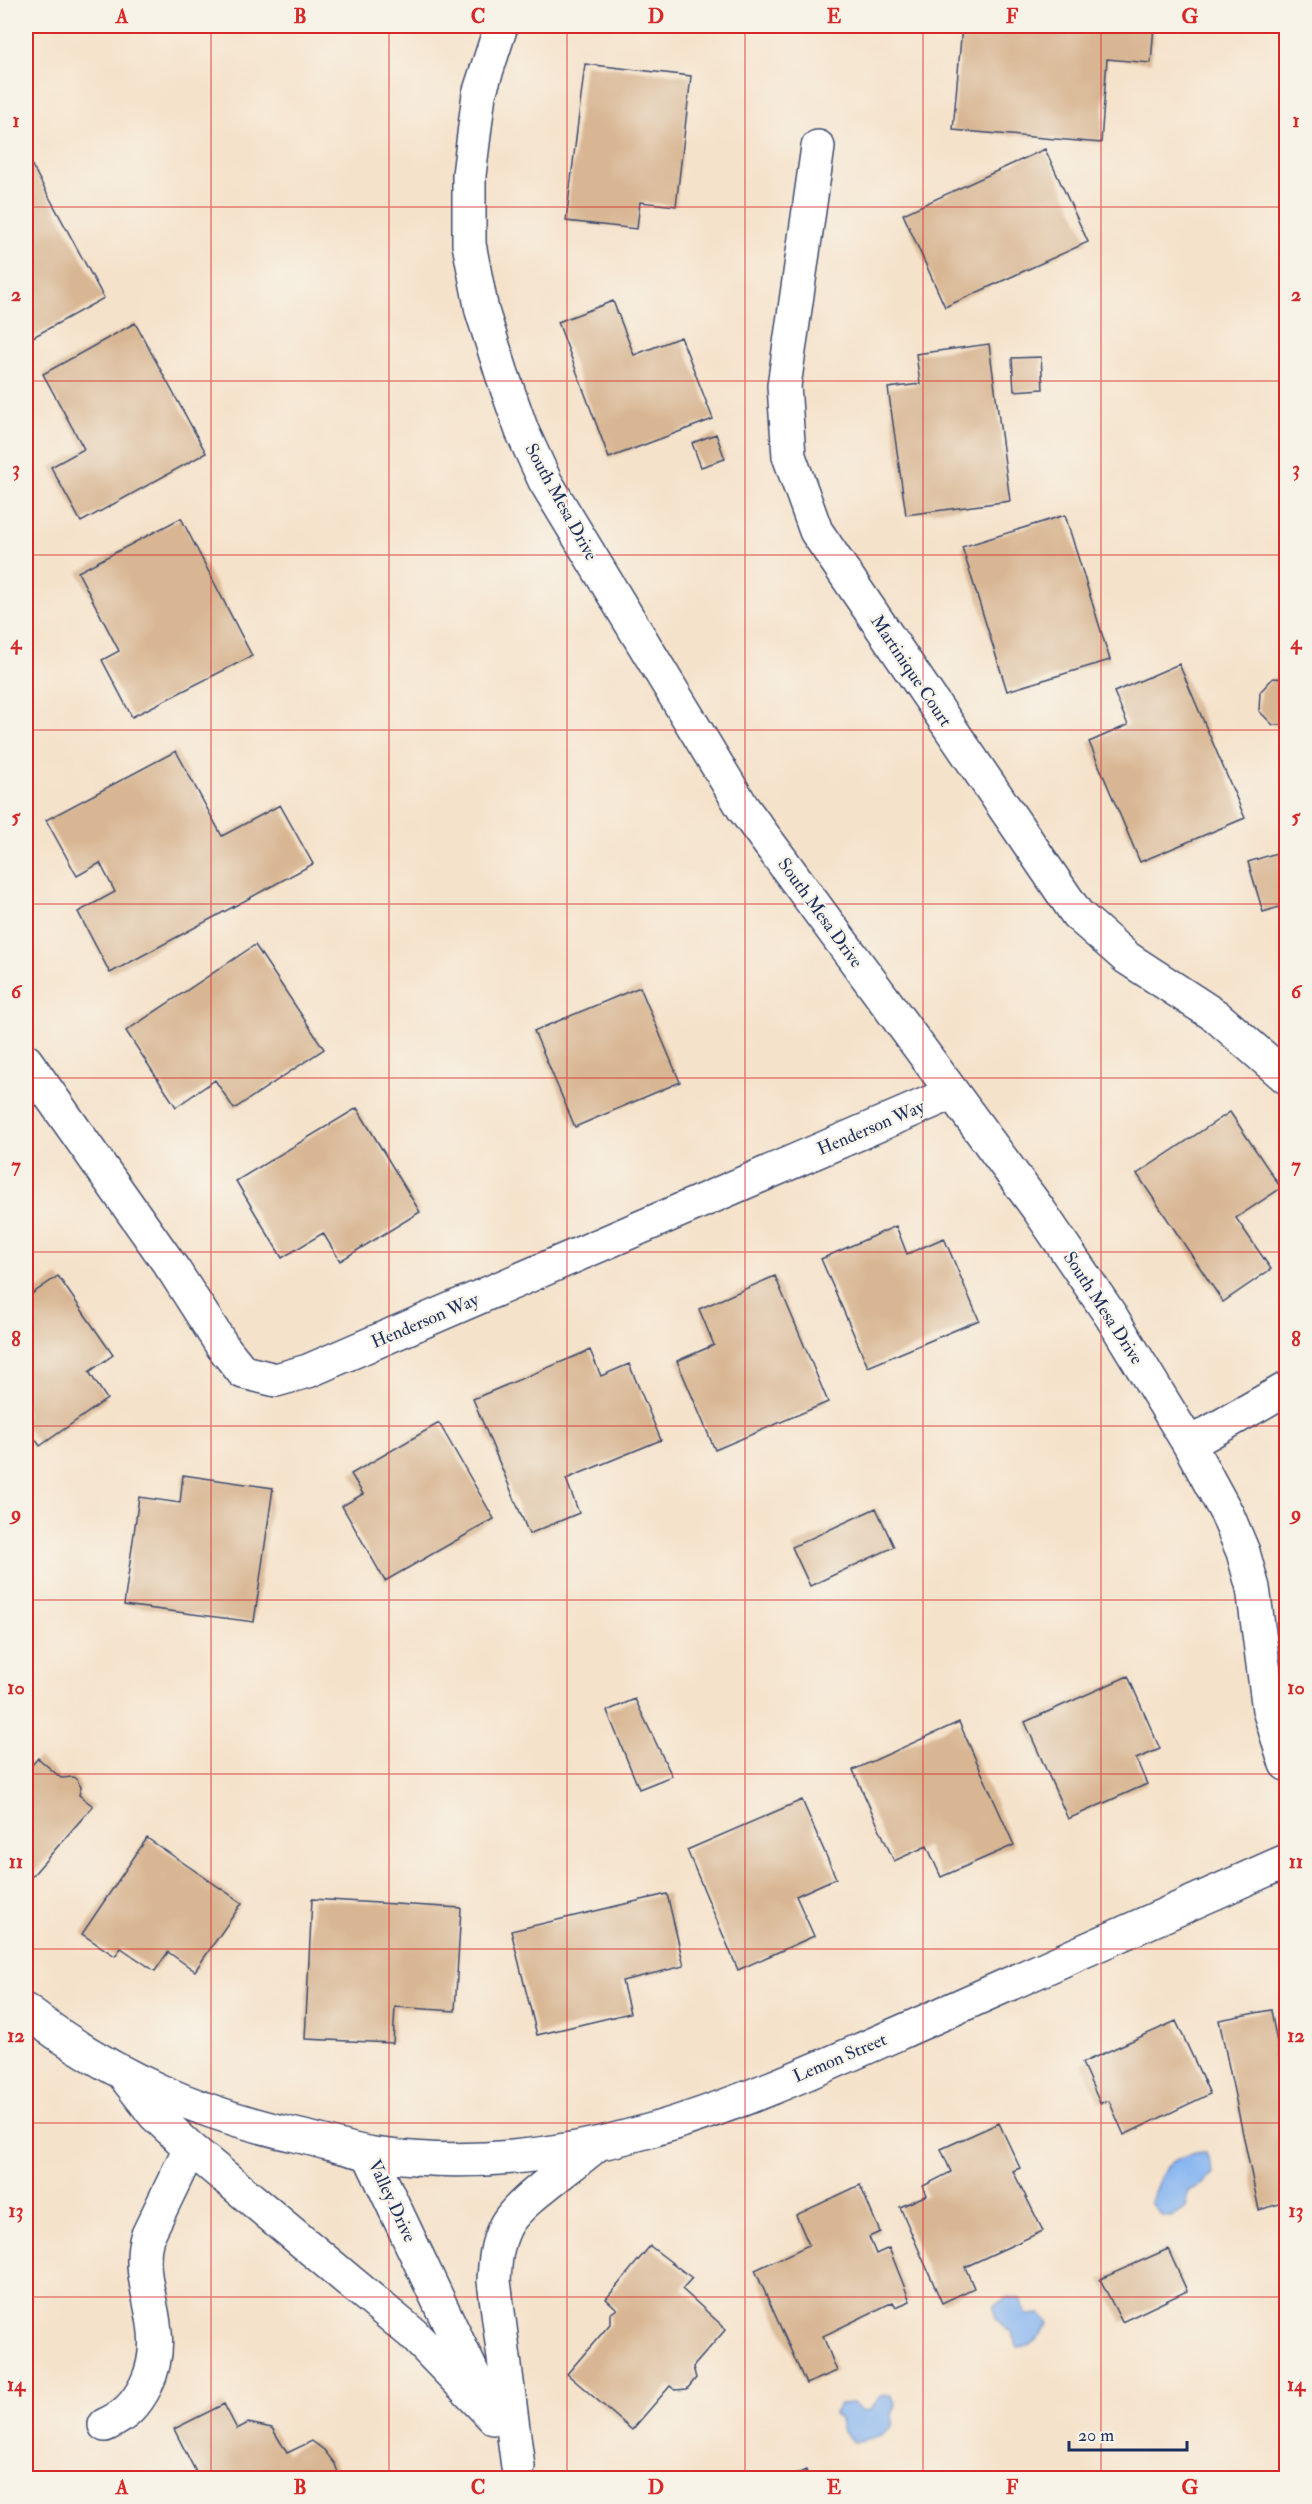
<svg xmlns="http://www.w3.org/2000/svg" width="1312" height="2504" viewBox="0 0 1312 2504" font-family="'IM FELL Double Pica',serif">
<rect width="100%" height="100%" fill="#f7f3e8"/>
<filter id="ink" filterUnits="userSpaceOnUse"><feTurbulence type="fractalNoise" baseFrequency=".0167" numOctaves="2"/><feDisplacementMap in="SourceGraphic" scale="12" xChannelSelector="R" yChannelSelector="G"/><feConvolveMatrix kernelMatrix="1 2 1 2 8 2 1 2 1" color-interpolation-filters="sRGB"/></filter>
<filter id="wash" filterUnits="userSpaceOnUse"><feTurbulence type="fractalNoise" baseFrequency=".008" numOctaves="4" result="noise"/><feDisplacementMap in="SourceGraphic" scale="24" xChannelSelector="R" yChannelSelector="G"/><feGaussianBlur stdDeviation="1.35" result="paint"/><feColorMatrix in="noise" values="0 0 0 0 0 0 0 0 0 0 0 0 0 0 0 0 0 1.4 0 .05"/><feComposite in="paint" operator="in"/></filter>
<g filter="url(#wash)">
<rect width="100%" height="100%" fill="#f5e2ca"/>
<path fill="#86b5f1" stroke="#5072a8" stroke-width="1.5" d="M 1206,2152 L 1213,2173 L 1203,2184 L 1189,2191 L 1186,2208 L 1171,2217 L 1162,2216 L 1151,2203 C 1160,2170 1170,2154 1206,2152 Z
M 1008,2297 L 1020,2299 L 1027,2315 L 1041,2314 L 1049,2323 C 1042,2336 1034,2346 1018,2347 L 1011,2332 L 996,2319 L 994,2306 Z
M 891,2395 L 896,2405 L 892,2414 L 892,2426 C 880,2437 870,2441 854,2442 L 842,2431 L 840,2419 L 833,2414 L 840,2404 L 852,2403 L 862,2411 L 871,2410 L 880,2396 Z"/>
<g id="blocks">
<path fill="#d8b693" d="M 962,26 L 1154,26 L 1151,63 L 1107,59 L 1101,143 L 953,130 Z
M 585,64 L 691,76 L 676,206 L 640,202 L 637,229 L 566,221 Z
M 1045,149 L 1088,242 L 945,307 L 903,214 Z
M 29,160 L 104,298 L 26,341 L 26,162 Z
M 613,301 L 634,355 L 681,337 L 713,419 L 609,458 L 558,322 Z
M 135,323 L 206,453 L 81,522 L 51,467 L 84,449 L 43,374 Z
M 989,344 L 1010,501 L 906,515 L 888,388 L 920,384 L 916,354 Z
M 1041,357 L 1043,389 L 1014,391 L 1012,358 Z
M 716,434 L 725,459 L 701,467 L 692,443 Z
M 1065,515 L 1110,660 L 1007,691 L 962,547 Z
M 181,518 L 252,656 L 132,717 L 102,660 L 119,651 L 78,572 Z
M 1179,664 L 1245,818 L 1140,862 L 1089,742 L 1128,725 L 1114,692 Z
M 1273,678 L 1286,679 L 1286,725 L 1273,725 L 1259,711 L 1260,692 Z
M 176,751 L 222,836 L 280,805 L 313,864 L 110,973 L 78,912 L 115,892 L 100,863 L 77,876 L 46,820 Z
M 1286,850 L 1286,905 L 1263,912 L 1248,862 Z
M 255,945 L 324,1049 L 234,1109 L 215,1080 L 176,1107 L 126,1031 Z
M 640,987 L 680,1082 L 575,1127 L 534,1031 Z
M 357,1108 L 420,1212 L 340,1261 L 323,1233 L 282,1258 L 236,1181 Z
M 1230,1112 L 1281,1188 L 1236,1218 L 1271,1269 L 1223,1302 L 1137,1174 Z
M 896,1226 L 907,1254 L 944,1238 L 979,1320 L 868,1367 L 821,1259 Z
M 58,1276 L 113,1355 L 89,1372 L 107,1399 L 40,1446 L 26,1426 L 26,1298 Z
M 775,1276 L 828,1402 L 715,1450 L 677,1361 L 714,1345 L 699,1309 Z
M 590,1350 L 601,1376 L 629,1364 L 661,1440 L 566,1479 L 579,1513 L 529,1534 L 473,1399 Z
M 439,1423 L 494,1519 L 385,1581 L 342,1506 L 363,1494 L 351,1474 Z
M 183,1475 L 273,1488 L 254,1622 L 124,1605 L 139,1497 L 180,1503 Z
M 876,1508 L 894,1547 L 810,1586 L 792,1547 Z
M 1128,1676 L 1160,1749 L 1136,1759 L 1147,1784 L 1068,1819 L 1025,1722 Z
M 635,1699 L 672,1776 L 639,1789 L 607,1711 Z
M 959,1722 L 1014,1845 L 941,1877 L 927,1846 L 894,1861 L 853,1770 Z
M 38,1758 L 61,1778 L 73,1777 L 77,1780 L 81,1787 L 79,1795 L 93,1806 L 26,1883 L 26,1760 L 31,1766 Z
M 802,1800 L 836,1878 L 796,1896 L 814,1936 L 738,1970 L 687,1850 Z
M 147,1838 L 242,1903 L 195,1971 L 168,1952 L 155,1971 L 121,1948 L 115,1956 L 82,1934 Z
M 667,1894 L 684,1966 L 622,1981 L 630,2013 L 537,2035 L 511,1931 Z
M 312,1899 L 461,1908 L 455,2011 L 395,2007 L 393,2043 L 305,2039 Z
M 1271,2010 L 1281,2065 L 1286,2063 L 1286,2202 L 1259,2210 L 1219,2020 Z
M 1176,2021 L 1210,2094 L 1124,2135 L 1109,2101 L 1100,2103 L 1082,2063 Z
M 999,2123 L 1020,2168 L 1013,2171 L 1043,2231 L 965,2267 L 974,2288 L 942,2303 L 900,2207 L 927,2195 L 923,2186 L 951,2172 L 941,2149 Z
M 860,2185 L 880,2232 L 869,2237 L 876,2254 L 889,2248 L 910,2301 L 896,2307 L 893,2302 L 823,2336 L 837,2371 L 806,2384 L 755,2270 L 809,2245 L 796,2215 Z
M 650,2246 L 692,2278 L 682,2289 L 726,2329 L 693,2367 L 696,2378 L 687,2389 L 675,2390 L 670,2386 L 632,2430 L 567,2374 L 610,2324 L 610,2314 L 617,2309 L 606,2299 Z
M 1168,2249 L 1187,2291 L 1122,2322 L 1100,2279 Z
M 224,2404 L 237,2429 L 248,2423 L 272,2428 L 287,2453 L 312,2441 L 324,2450 L 335,2464 L 340,2478 L 199,2478 L 174,2429 Z
M 806,2470 L 809,2478 L 787,2478 Z"/>
</g>
</g>
<g filter="url(#ink)">
<use href="#blocks" fill-opacity="0" stroke="#3c4a6e" stroke-width="1.5"/>
<g fill="none" stroke-linecap="round" stroke-linejoin="round">
<defs>
<path id="minor" d="M 501,26 L 479,94 L 469,175 L 469,244 L 482,311 L 502,374 L 522,431 L 545,481 L 743,808 L 1039,1210 L 1111,1316 L 1189,1444 L 1227,1514 L 1243,1552 L 1253,1588 L 1269,1710 L 1286,1764
M 818,147 L 784,386 L 789,456 L 816,531 L 1077,914 L 1127,958 L 1216,1016 L 1286,1077
M 26,1061 L 175,1272 L 223,1347 L 243,1372 L 276,1380 L 308,1371 L 952,1093
M 1189,1444 L 1286,1389
M 26,2011 C 113,2077 200,2115 308,2138 C 330,2143 352,2151 374,2154 C 578,2182 745,2101 926,2021 C 1046,1967 1166,1914 1286,1861
M 127,2079 L 155,2115 L 190,2148 L 413,2334 L 494,2418
M 369,2154 L 481,2391
M 105,2425 C 125,2416 136,2405 146,2385 C 173,2328 133,2287 147,2237 L 190,2148
M 518,2467 L 494,2281 C 495,2262 496,2245 505,2227 C 516,2203 572,2166 594,2147"/>
</defs>
<use href="#minor" stroke="#3c4a6e" stroke-width="36"/>
<use href="#minor" stroke="#fff" stroke-width="33"/>
</g>
</g>
<path fill="none" stroke="#d62828" stroke-width="1.5" stroke-opacity="0.55" d="M 211,26 L 211,2478M 389,26 L 389,2478M 567,26 L 567,2478M 745,26 L 745,2478M 923,26 L 923,2478M 1101,26 L 1101,2478M 26,207 L 1286,207M 26,381 L 1286,381M 26,555 L 1286,555M 26,730 L 1286,730M 26,904 L 1286,904M 26,1078 L 1286,1078M 26,1252 L 1286,1252M 26,1426 L 1286,1426M 26,1600 L 1286,1600M 26,1774 L 1286,1774M 26,1949 L 1286,1949M 26,2123 L 1286,2123M 26,2297 L 1286,2297"/>
<g text-anchor="middle" dominant-baseline="central" stroke-width="4.5" stroke-linejoin="round" paint-order="stroke">
<g font-size="18" fill="#1b2f5e" stroke="#f7f3e8">
<text transform="translate(561 502) rotate(61)">South Mesa Drive</text>
<text transform="translate(911 671) rotate(56)">Martinique Court</text>
<text transform="translate(820 913) rotate(54)">South Mesa Drive</text>
<text transform="translate(871 1128) rotate(-23)">Henderson Way</text>
<text transform="translate(1103 1308) rotate(57)">South Mesa Drive</text>
<text transform="translate(425 1321) rotate(-23)">Henderson Way</text>
<text transform="translate(840 2058) rotate(-23)">Lemon Street</text>
<text transform="translate(392 2201) rotate(65)">Valley Drive</text>
</g>
</g>
<rect width="1312" height="2504" fill="none" stroke="#f7f3e8" stroke-width="66"/>
<path d="M1069 2441v9h118v-9" fill="none" stroke="#1b2f5e" stroke-width="3"/>
<text x="1078" y="2441" font-size="18" fill="#1b2f5e" stroke="#f7f3e8" stroke-width="4.5" paint-order="stroke">20 m</text>
<rect x="33" y="33" width="1246" height="2438" fill="none" stroke="#d62828" stroke-width="2"/>
<g font-size="20" text-anchor="middle" font-weight="bold" fill="#d62828">
<text x="122" y="23">A</text>
<text x="300" y="23">B</text>
<text x="478" y="23">C</text>
<text x="656" y="23">D</text>
<text x="834" y="23">E</text>
<text x="1012" y="23">F</text>
<text x="1190" y="23">G</text>
<text x="16" y="127">1</text>
<text x="1296" y="127">1</text>
<text x="16" y="301">2</text>
<text x="1296" y="301">2</text>
<text x="16" y="475">3</text>
<text x="1296" y="475">3</text>
<text x="16" y="649">4</text>
<text x="1296" y="649">4</text>
<text x="16" y="823">5</text>
<text x="1296" y="823">5</text>
<text x="16" y="998">6</text>
<text x="1296" y="998">6</text>
<text x="16" y="1172">7</text>
<text x="1296" y="1172">7</text>
<text x="16" y="1346">8</text>
<text x="1296" y="1346">8</text>
<text x="16" y="1520">9</text>
<text x="1296" y="1520">9</text>
<text x="16" y="1694">10</text>
<text x="1296" y="1694">10</text>
<text x="16" y="1868">11</text>
<text x="1296" y="1868">11</text>
<text x="16" y="2042">12</text>
<text x="1296" y="2042">12</text>
<text x="16" y="2217">13</text>
<text x="1296" y="2217">13</text>
<text x="16" y="2391">14</text>
<text x="1296" y="2391">14</text>
<text x="122" y="2494">A</text>
<text x="300" y="2494">B</text>
<text x="478" y="2494">C</text>
<text x="656" y="2494">D</text>
<text x="834" y="2494">E</text>
<text x="1012" y="2494">F</text>
<text x="1190" y="2494">G</text>
</g>
</svg>
